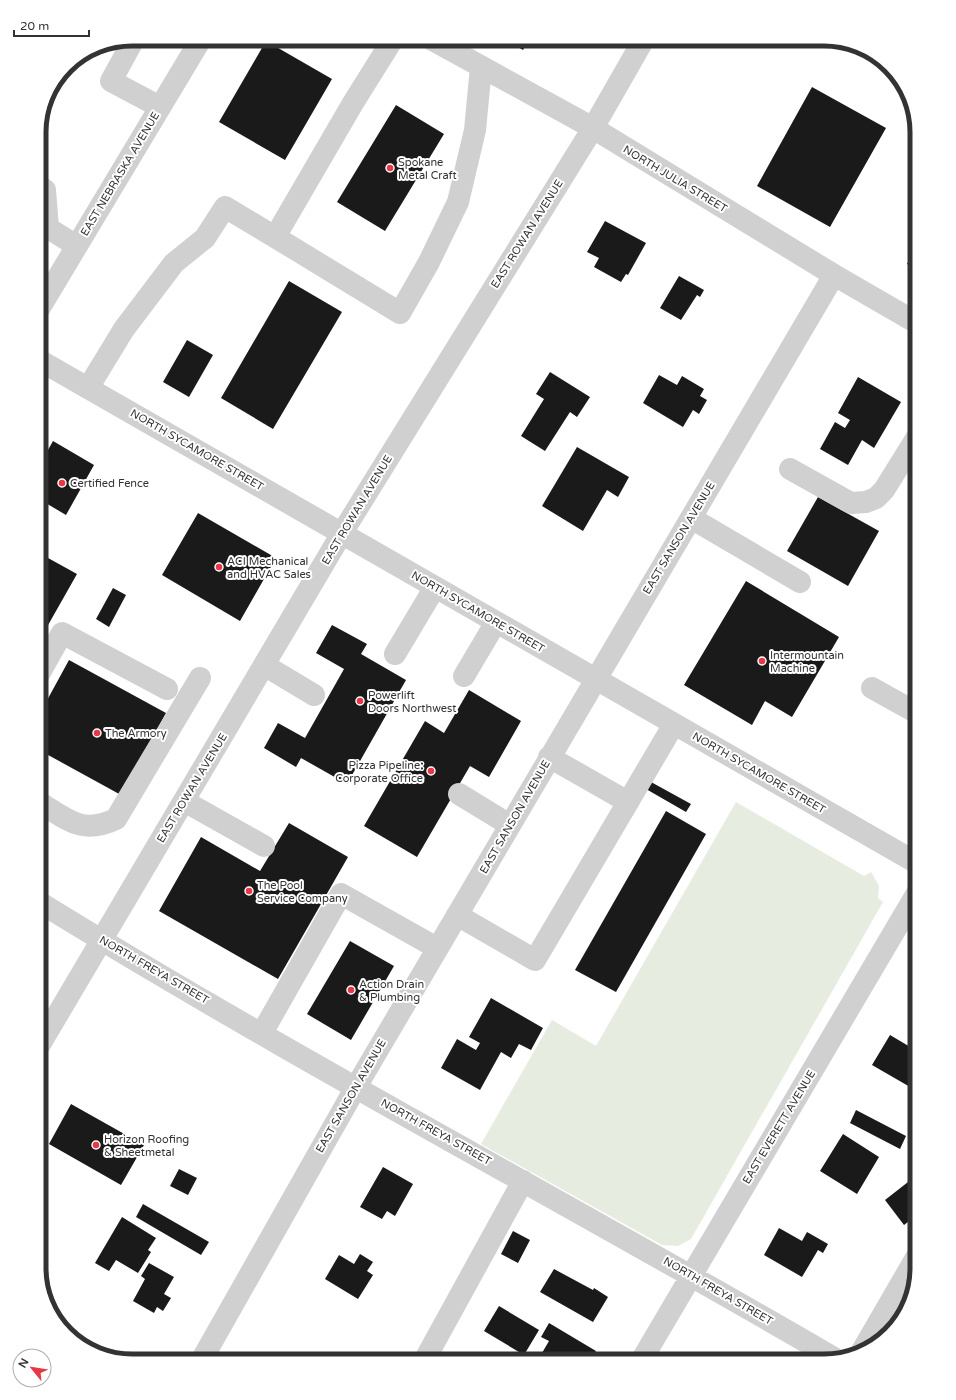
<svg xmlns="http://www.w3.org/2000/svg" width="956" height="1400" viewBox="0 0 956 1400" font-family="'Varela Round',sans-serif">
<rect width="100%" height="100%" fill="#fff"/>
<path fill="#e6ecdf" d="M 736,802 L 864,876 L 871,872 L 879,886 L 878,898 L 883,902 L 691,1239 L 678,1246 L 662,1245 L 481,1144 L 552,1020 L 596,1046 Z"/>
<path fill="#1a1a1a" d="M 504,39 L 529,39 L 523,50 Z
M 266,41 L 332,79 L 285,160 L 219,122 Z
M 812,87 L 886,128 L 830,227 L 757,186 Z
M 396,105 L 444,134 L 385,231 L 337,202 Z
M 605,221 L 646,243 L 628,275 L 626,274 L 621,282 L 594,267 L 599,258 L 587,252 Z
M 917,246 L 917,270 L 907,264 Z
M 679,276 L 704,290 L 700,297 L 697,295 L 681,320 L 660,308 Z
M 289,281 L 342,312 L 273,429 L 221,398 Z
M 187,340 L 213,355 L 189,397 L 163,382 Z
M 550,372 L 590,397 L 577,417 L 570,412 L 545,451 L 521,436 L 544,399 L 536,394 Z
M 659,375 L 677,385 L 682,376 L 704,389 L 700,396 L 707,400 L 699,414 L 693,410 L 683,427 L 643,403 Z
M 858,377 L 901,402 L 874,448 L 862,440 L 848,465 L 820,449 L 835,422 L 845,428 L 850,420 L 838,413 Z
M 53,441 L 94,465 L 66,515 L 39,499 L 39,466 Z
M 577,447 L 629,477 L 618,497 L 607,490 L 583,531 L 542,506 Z
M 818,497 L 879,531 L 848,586 L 787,551 Z
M 198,513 L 276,558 L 240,621 L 162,575 Z
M 39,553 L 77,574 L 39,641 Z
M 746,581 L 839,637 L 792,717 L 765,701 L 752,725 L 684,685 Z
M 113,588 L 126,595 L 109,627 L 96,619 Z
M 332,625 L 367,644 L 361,654 L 406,680 L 347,784 L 301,758 L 296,767 L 264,748 L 278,723 L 305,738 L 344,669 L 316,653 Z
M 69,660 L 166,713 L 121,795 L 39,750 L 39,715 Z
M 469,690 L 521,721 L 489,777 L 470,766 L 417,857 L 364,826 L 425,721 L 444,733 Z
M 651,782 L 691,804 L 686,812 L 646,789 Z
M 666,811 L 706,834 L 616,992 L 575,970 Z
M 289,823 L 348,857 L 278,979 L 159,911 L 201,837 L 260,871 Z
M 350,941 L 394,966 L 351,1040 L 307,1014 Z
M 491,998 L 543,1028 L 531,1050 L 519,1044 L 511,1058 L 501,1052 L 480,1090 L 441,1068 L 457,1039 L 476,1050 L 480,1043 L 469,1037 Z
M 890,1035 L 917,1051 L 917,1091 L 872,1065 Z
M 71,1104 L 144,1145 L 121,1185 L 49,1144 Z
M 856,1110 L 906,1136 L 900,1149 L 850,1123 Z
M 843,1134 L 879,1157 L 857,1194 L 820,1171 Z
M 383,1167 L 413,1184 L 395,1216 L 387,1211 L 382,1219 L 360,1207 Z
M 179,1169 L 197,1178 L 188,1195 L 170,1186 Z
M 917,1175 L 917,1215 L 904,1225 L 885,1200 Z
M 143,1204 L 209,1242 L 201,1255 L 136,1217 Z
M 122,1217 L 156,1238 L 148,1250 L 151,1252 L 138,1273 L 116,1260 L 109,1271 L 95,1263 Z
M 779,1228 L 802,1241 L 807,1232 L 828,1244 L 823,1253 L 818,1250 L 802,1277 L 764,1255 Z
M 513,1231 L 530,1240 L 518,1263 L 501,1254 Z
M 360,1254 L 373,1262 L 367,1271 L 373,1275 L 358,1299 L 325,1279 L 339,1255 L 354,1264 Z
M 149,1263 L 174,1277 L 164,1294 L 171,1298 L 163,1311 L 157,1307 L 154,1313 L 133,1301 L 145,1279 L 141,1276 Z
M 554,1269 L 593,1290 L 594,1288 L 608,1297 L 593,1322 L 540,1292 Z
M 499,1306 L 539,1330 L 524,1355 L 484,1331 Z
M 549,1323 L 596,1351 L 590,1361 L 556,1361 L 542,1353 L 549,1341 L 541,1337 Z"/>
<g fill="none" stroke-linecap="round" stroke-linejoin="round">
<path stroke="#d0d0d0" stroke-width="22" d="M 134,39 L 111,81 L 160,107
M 431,39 L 593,128 L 834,275 L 917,323
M 39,186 L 45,190 L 48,228 L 77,246
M 275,237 L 400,313 L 429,262 L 458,202 L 475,130 L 481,67
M 39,309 L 201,39
M 39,360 L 917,863
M 88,388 L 124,329 L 174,263 L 205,238 L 225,207 L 275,237 L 353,103 L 393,39
M 790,469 L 851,503 L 866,502 L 876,498 L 884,490 L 917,437
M 691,518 L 800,582
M 395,654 L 435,587
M 264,665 L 314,695
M 39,674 L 62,633 L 167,689
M 464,676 L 496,622
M 872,688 L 917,713
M 549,757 L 628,802
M 459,794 L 510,825
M 184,801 L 264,846
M 39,802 C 68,820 82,835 116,819 L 200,678
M 39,902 C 299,1062 570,1204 834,1358
M 457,915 L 535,960 L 674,724
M 262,1033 L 341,894 L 437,948
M 39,1046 L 342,533 L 593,128 L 644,39
M 862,1351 L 917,1256
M 201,1361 L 356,1087 L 834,275
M 424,1361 L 523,1181
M 641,1361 L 917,893"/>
</g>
<g fill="#e63946" stroke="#fff" stroke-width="1.5">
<circle cx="390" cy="168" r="4"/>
<circle cx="62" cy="483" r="4"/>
<circle cx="219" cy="567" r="4"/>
<circle cx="762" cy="661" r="4"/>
<circle cx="360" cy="701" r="4"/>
<circle cx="97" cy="733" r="4"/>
<circle cx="431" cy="771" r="4"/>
<circle cx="249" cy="891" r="4"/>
<circle cx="351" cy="990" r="4"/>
<circle cx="96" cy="1145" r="4"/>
</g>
<g text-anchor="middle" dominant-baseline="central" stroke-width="4" stroke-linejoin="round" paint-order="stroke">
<g font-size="11" fill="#333" stroke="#fff" text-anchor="start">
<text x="398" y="162">Spokane<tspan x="398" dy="13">Metal Craft</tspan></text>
<text x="70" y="483">Certified Fence</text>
<text x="227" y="561">ACI Mechanical<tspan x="227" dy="13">and HVAC Sales</tspan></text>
<text x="770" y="655">Intermountain<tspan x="770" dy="13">Machine</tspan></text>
<text x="368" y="695">Powerlift<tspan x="368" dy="13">Doors Northwest</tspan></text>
<text x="105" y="733">The Armory</text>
<text x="423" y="765" text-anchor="end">Pizza Pipeline:<tspan x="423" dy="13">Corporate Office</tspan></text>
<text x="257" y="885">The Pool<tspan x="257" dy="13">Service Company</tspan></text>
<text x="359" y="984">Action Drain<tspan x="359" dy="13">&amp; Plumbing</tspan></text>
<text x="104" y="1139">Horizon Roofing<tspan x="104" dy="13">&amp; Sheetmetal</tspan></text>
</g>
<g font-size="11" fill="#333" stroke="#fff">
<text transform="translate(120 174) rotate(-59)">EAST NEBRASKA AVENUE</text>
<text transform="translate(675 179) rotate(31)">NORTH JULIA STREET</text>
<text transform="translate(527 234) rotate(-58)">EAST ROWAN AVENUE</text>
<text transform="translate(197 450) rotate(30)">NORTH SYCAMORE STREET</text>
<text transform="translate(357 510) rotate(-59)">EAST ROWAN AVENUE</text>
<text transform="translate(679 538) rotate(-59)">EAST SANSON AVENUE</text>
<text transform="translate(478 612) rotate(30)">NORTH SYCAMORE STREET</text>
<text transform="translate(759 773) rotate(30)">NORTH SYCAMORE STREET</text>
<text transform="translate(192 788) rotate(-59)">EAST ROWAN AVENUE</text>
<text transform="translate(515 817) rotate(-60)">EAST SANSON AVENUE</text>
<text transform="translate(154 970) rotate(30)">NORTH FREYA STREET</text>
<text transform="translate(351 1096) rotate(-60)">EAST SANSON AVENUE</text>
<text transform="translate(779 1127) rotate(-59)">EAST EVERETT AVENUE</text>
<text transform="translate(436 1132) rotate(29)">NORTH FREYA STREET</text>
<text transform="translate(718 1291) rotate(30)">NORTH FREYA STREET</text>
</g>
</g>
<path d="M0 0H956V1400H0ZM132 46H824A86 86 0 0 1 910 132V1268A86 86 0 0 1 824 1354H132A86 86 0 0 1 46 1268V132A86 86 0 0 1 132 46Z" fill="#fff" fill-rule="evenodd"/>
<path fill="none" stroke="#333" stroke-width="5" d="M132 46H824A86 86 0 0 1 910 132V1268A86 86 0 0 1 824 1354H132A86 86 0 0 1 46 1268V132A86 86 0 0 1 132 46Z"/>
<g transform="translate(32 1368) rotate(300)"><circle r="19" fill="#ffffff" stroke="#adadad"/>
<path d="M0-3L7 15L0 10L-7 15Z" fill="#e63946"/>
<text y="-6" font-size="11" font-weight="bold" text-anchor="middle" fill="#333333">N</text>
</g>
<path d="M14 30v6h75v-6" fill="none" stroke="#333333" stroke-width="2"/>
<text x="20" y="30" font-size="12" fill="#333333" stroke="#ffffff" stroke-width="3" paint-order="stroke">20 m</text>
</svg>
